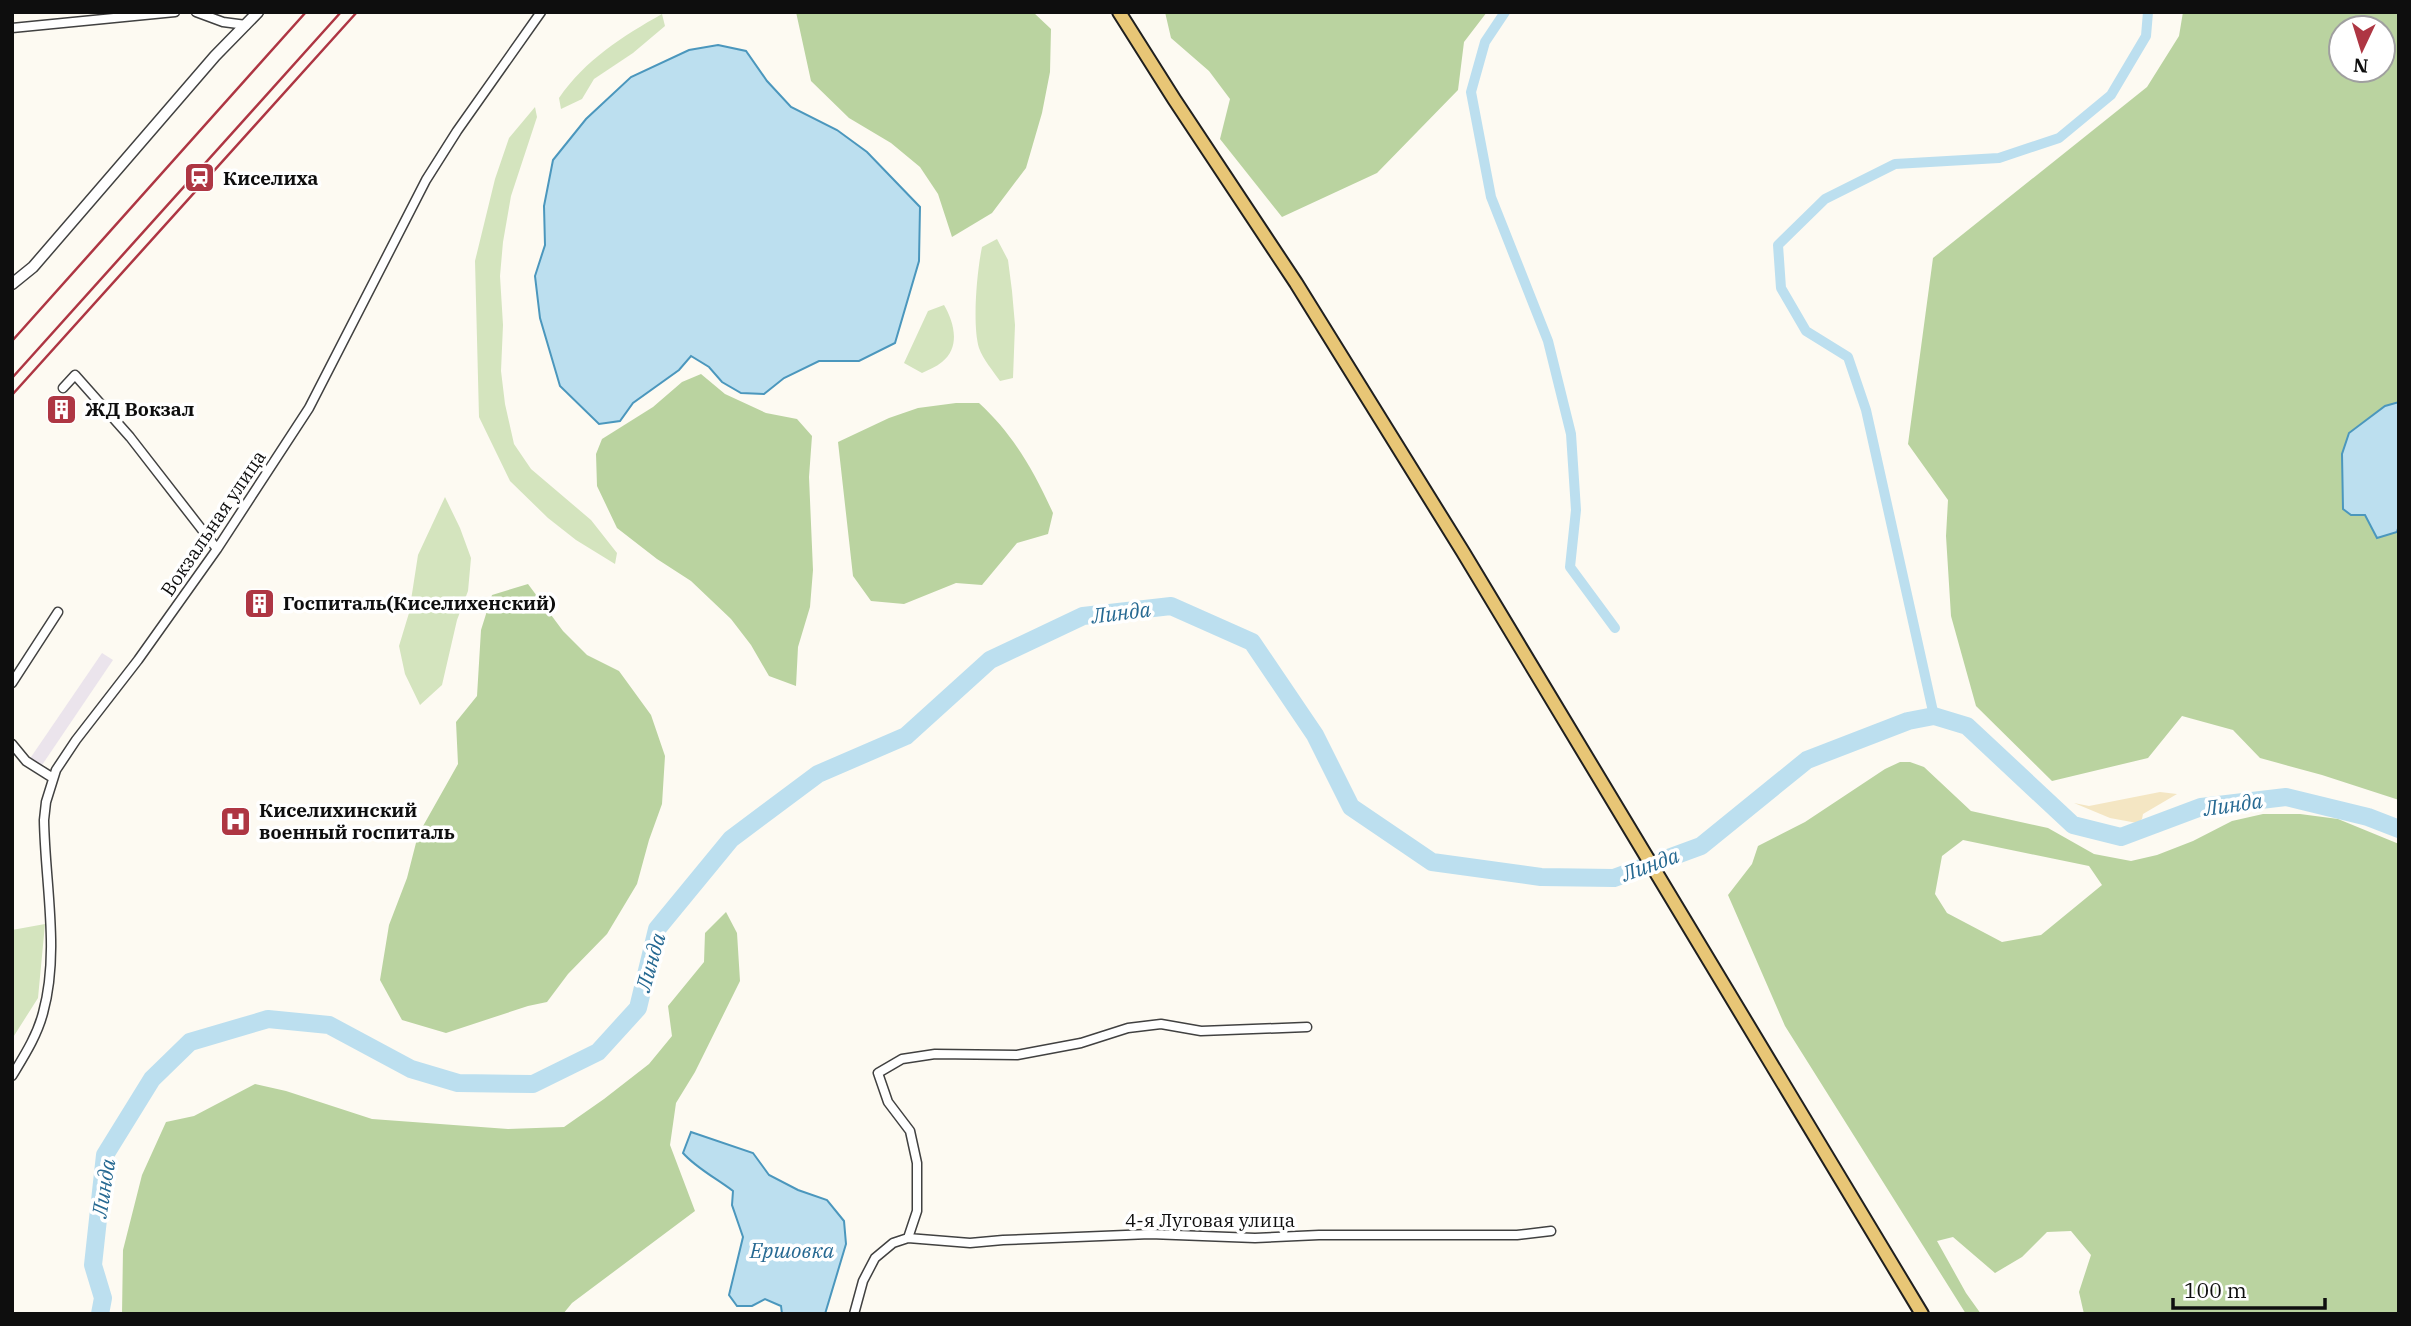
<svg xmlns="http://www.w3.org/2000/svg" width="2411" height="1326" viewBox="0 0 2411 1326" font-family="'IBM Plex Serif',serif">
<rect width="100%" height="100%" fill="#fdfaf2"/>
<path fill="#ebe4ec" d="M 102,653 L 113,660 L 40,768 L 29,760 Z"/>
<path fill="#d4e4be" d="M 662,14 L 665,26 L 633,53 L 594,79 L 582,99 L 561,109 L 559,98 C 585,60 623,36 662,14 Z
M 535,107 L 537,117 L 511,196 L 503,242 L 500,276 L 503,325 L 501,371 L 505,404 L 514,444 L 531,469 L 591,520 L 617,553 L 615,564 L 576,540 L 548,518 L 510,481 L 479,417 L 475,261 L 495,179 L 509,138 Z
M 997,239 L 1008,260 L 1012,291 L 1015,325 L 1013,378 L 1000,381 C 993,371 983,359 979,348 C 972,324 977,271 982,247 Z
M 944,305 C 954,322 961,347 942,362 C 936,367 928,370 922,373 L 904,363 L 928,311 Z
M 445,497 L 460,528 L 471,558 L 468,591 L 457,620 L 442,685 L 420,705 L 405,674 L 399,646 L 409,613 L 418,555 Z
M 45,924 L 38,998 L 12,1039 L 12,930 Z"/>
<path fill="#bad3a0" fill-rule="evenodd" d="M 796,12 L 1033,12 L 1051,29 L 1050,72 L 1042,113 L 1026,168 L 992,213 L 952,237 L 938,194 L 920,167 L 891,143 L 849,118 L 811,81 Z
M 1165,12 L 1487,12 L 1464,42 L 1458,90 L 1377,173 L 1282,217 L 1220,139 L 1230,99 L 1209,71 L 1171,38 Z
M 2183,12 L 2399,12 L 2399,402 L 2385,406 L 2342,454 L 2343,509 L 2351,515 L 2365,515 L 2370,521 L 2397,532 L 2399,525 L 2399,800 L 2322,775 L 2260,758 L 2233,730 L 2182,716 L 2148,758 L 2052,781 L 1976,706 L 1951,616 L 1946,536 L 1948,500 L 1908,444 L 1933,258 L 2147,87 L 2179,36 ZM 2341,28 L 2383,28 L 2383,70 L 2341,70 Z
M 701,374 L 725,394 L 766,413 L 797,419 L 812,436 L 809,477 L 813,570 L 810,607 L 798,647 L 796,686 L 769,676 L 751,645 L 731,619 L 691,581 L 657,559 L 617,528 L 597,486 L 596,454 L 602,439 L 653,407 L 682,382 Z
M 956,403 L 979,403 C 1013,434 1034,471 1053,513 L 1048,534 L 1017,543 L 982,585 L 956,583 L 904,604 L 871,601 L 853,576 L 838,442 L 889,418 L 918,408 Z
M 528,584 L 563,631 L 587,655 L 619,671 L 651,715 L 665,756 L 662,804 L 649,840 L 637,884 L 607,934 L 568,974 L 547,1002 L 528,1006 L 446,1033 L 402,1020 L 380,980 L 389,925 L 407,878 L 418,835 L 458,764 L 456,722 L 477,696 L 481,630 L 492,595 Z
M 1900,762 L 1910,762 L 1924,767 L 1971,811 L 2048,828 L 2094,854 L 2131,861 L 2157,855 L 2193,841 L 2232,821 L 2263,814 L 2300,814 L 2338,819 L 2399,844 L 2399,1314 L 2084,1314 L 2079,1292 L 2091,1255 L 2071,1231 L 2047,1232 L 2022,1257 L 1995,1273 L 1953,1237 L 1937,1241 L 1966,1293 L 1981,1314 L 1966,1314 L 1785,1026 L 1728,895 L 1752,864 L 1758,846 L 1805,822 L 1885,769 ZM 1963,840 L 2089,866 L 2102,885 L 2041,935 L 2002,942 L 1947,913 L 1935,894 L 1942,856 Z
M 726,912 L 737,933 L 740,981 L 695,1072 L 676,1103 L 670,1145 L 695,1211 L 572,1303 L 563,1314 L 122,1314 L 123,1250 L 142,1175 L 166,1122 L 194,1116 L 255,1084 L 286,1091 L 372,1119 L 508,1129 L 564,1127 L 604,1099 L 649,1064 L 672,1036 L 668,1006 L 704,962 L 705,933 Z"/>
<path fill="#f4e6c3" d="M 2160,792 L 2177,794 L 2143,814 L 2142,819 L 2137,823 L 2110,818 L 2074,803 L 2089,806 Z"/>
<path fill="#bcdfef" stroke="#4b97bd" stroke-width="2" d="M 718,45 L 746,51 L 767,81 L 791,107 L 837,130 L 867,152 L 920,207 L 919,261 L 895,343 L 859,361 L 819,361 L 784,378 L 764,394 L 741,393 L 722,382 L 709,367 L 691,356 L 679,370 L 633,403 L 620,421 L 599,424 L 560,386 L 540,318 L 535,276 L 545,245 L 544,206 L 553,160 L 586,119 L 631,77 L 689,50 Z
M 2399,402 L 2399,525 L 2397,532 L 2377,538 L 2365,515 L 2351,515 L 2343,509 L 2342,454 L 2349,433 L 2385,406 Z
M 691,1132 L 753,1153 L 769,1175 L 798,1190 L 827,1200 L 844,1221 L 846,1244 L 825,1314 L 782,1314 L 781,1306 L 765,1299 L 752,1306 L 737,1306 L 729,1295 L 743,1237 L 732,1205 L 733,1191 C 716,1178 696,1168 683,1153 Z"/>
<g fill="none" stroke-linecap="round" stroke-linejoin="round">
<path stroke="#bcdfef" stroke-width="10" d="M 1505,12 L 1485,42 L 1471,92 L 1491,197 L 1548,341 L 1571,434 L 1576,510 L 1570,567 L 1615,628
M 1934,716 L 1866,410 L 1848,357 L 1806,331 L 1781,288 L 1778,245 L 1825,199 L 1895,164 L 1999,158 L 2059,138 L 2111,95 L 2146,36 L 2148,12"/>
<path stroke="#bcdfef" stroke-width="18" d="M 100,1314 L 103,1298 L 93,1265 L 105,1155 L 152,1079 L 190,1042 L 268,1019 L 329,1025 L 411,1069 L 458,1083 L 533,1084 L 598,1052 L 638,1008 L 657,929 L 731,839 L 818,774 L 906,736 L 990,660 L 1083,616 L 1171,606 L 1252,642 L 1315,735 L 1351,807 L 1432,862 L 1541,877 L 1614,878 L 1701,846 L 1807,760 L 1908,721 L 1934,716 L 1967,726 L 2073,825 L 2121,837 L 2201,807 L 2286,797 L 2368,817 L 2399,829"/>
<defs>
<path id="minor" d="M 196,12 L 223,22 L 246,25
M 12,28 L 175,12
M 63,388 L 75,375 L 130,437 L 217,549
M 12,683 L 58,612
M 12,744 L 26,761 L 53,778
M 12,1076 C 24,1056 37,1036 43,1013 C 60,952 45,883 44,820 L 46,802 L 56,770 L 76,740 L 138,660 L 217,549 L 309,408 L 426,180 L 457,131 L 541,12
M 908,1238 L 917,1211 L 917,1163 L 910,1131 L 888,1102 L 878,1073 L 902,1059 L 935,1054 L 1017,1055 L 1081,1043 L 1128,1028 L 1161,1024 L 1201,1031 L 1307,1027
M 854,1314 L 863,1281 L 875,1258 L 893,1243 L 908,1238 L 970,1243 L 1003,1240 L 1150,1234 L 1255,1238 L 1319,1235 L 1517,1235 L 1551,1231"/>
<path id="tertiary" d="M 12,284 L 33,267 L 215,56 L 258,12"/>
<path id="primary" d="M 1119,12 L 1174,99 L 1296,283 L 1463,552 L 1922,1314"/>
</defs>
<use href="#minor" stroke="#414141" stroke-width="11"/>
<use href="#tertiary" stroke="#414141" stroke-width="13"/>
<use href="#primary" stroke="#1f1f1f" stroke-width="16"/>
<use href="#minor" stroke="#fff" stroke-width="8"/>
<use href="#tertiary" stroke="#fff" stroke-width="10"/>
<use href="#primary" stroke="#e8c676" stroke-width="12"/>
<path stroke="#ae3643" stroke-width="2.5" d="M 12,341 L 306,12
M 12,378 L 341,12
M 12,395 L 357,12"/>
</g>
<defs>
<symbol id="station-square" viewBox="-11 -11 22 22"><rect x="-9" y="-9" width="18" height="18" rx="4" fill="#ae3643" stroke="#fff"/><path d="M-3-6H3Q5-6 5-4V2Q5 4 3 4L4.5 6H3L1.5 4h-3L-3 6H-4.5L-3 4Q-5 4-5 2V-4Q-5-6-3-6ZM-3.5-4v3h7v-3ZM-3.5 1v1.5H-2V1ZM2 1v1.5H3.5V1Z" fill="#fff"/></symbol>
<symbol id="building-square" viewBox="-11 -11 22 22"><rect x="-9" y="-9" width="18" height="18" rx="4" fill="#ae3643" stroke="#fff"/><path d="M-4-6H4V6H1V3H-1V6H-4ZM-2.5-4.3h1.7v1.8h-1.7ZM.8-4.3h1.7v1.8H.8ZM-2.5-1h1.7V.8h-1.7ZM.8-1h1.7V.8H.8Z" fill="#fff"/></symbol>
<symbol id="hospital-square" viewBox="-11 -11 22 22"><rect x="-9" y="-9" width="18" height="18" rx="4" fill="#ae3643" stroke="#fff"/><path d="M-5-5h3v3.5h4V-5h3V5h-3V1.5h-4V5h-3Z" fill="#fff"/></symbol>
</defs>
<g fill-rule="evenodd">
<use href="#station-square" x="182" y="160" width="35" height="35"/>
<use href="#building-square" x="44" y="392" width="35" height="35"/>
<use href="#building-square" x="242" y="586" width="35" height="35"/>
<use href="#hospital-square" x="218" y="804" width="35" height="35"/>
</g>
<g text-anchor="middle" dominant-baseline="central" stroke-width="7" stroke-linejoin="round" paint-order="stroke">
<g font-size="19" font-weight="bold" fill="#0e0e0e" stroke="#fff" text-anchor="start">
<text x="223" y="178">Киселиха</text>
<text x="85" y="409">ЖД Вокзал</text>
<text x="283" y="603">Госпиталь(Киселихенский)</text>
<text x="259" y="810">Киселихинский<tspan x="259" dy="22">военный госпиталь</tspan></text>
</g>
<g font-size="19" fill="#0e0e0e" stroke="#fff">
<text transform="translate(213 523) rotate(-56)">Вокзальная улица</text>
<text x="1210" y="1220">4-я Луговая улица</text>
</g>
<g font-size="21" font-style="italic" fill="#266992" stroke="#fff">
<text transform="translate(1121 612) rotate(-7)">Линда</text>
<text transform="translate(2233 804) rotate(-8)">Линда</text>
<text transform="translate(1650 864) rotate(-20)">Линда</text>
<text transform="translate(650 962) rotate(-74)">Линда</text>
<text transform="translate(103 1188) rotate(-81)">Линда</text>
<text x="792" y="1250">Ершовка</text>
</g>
</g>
<rect width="2411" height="1326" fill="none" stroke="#0e0e0e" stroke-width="28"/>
<g transform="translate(2362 49) rotate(184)"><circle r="33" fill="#ffffff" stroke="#9f9f9f" stroke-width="2"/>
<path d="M0-5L12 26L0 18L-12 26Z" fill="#ae3643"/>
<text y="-10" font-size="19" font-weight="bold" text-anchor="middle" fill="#0e0e0e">N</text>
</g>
<path d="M2173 1298v10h152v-10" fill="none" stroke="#0e0e0e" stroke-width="3.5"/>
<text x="2184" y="1298" font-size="21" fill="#0e0e0e" stroke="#ffffff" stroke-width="5" paint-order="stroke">100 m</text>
</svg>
